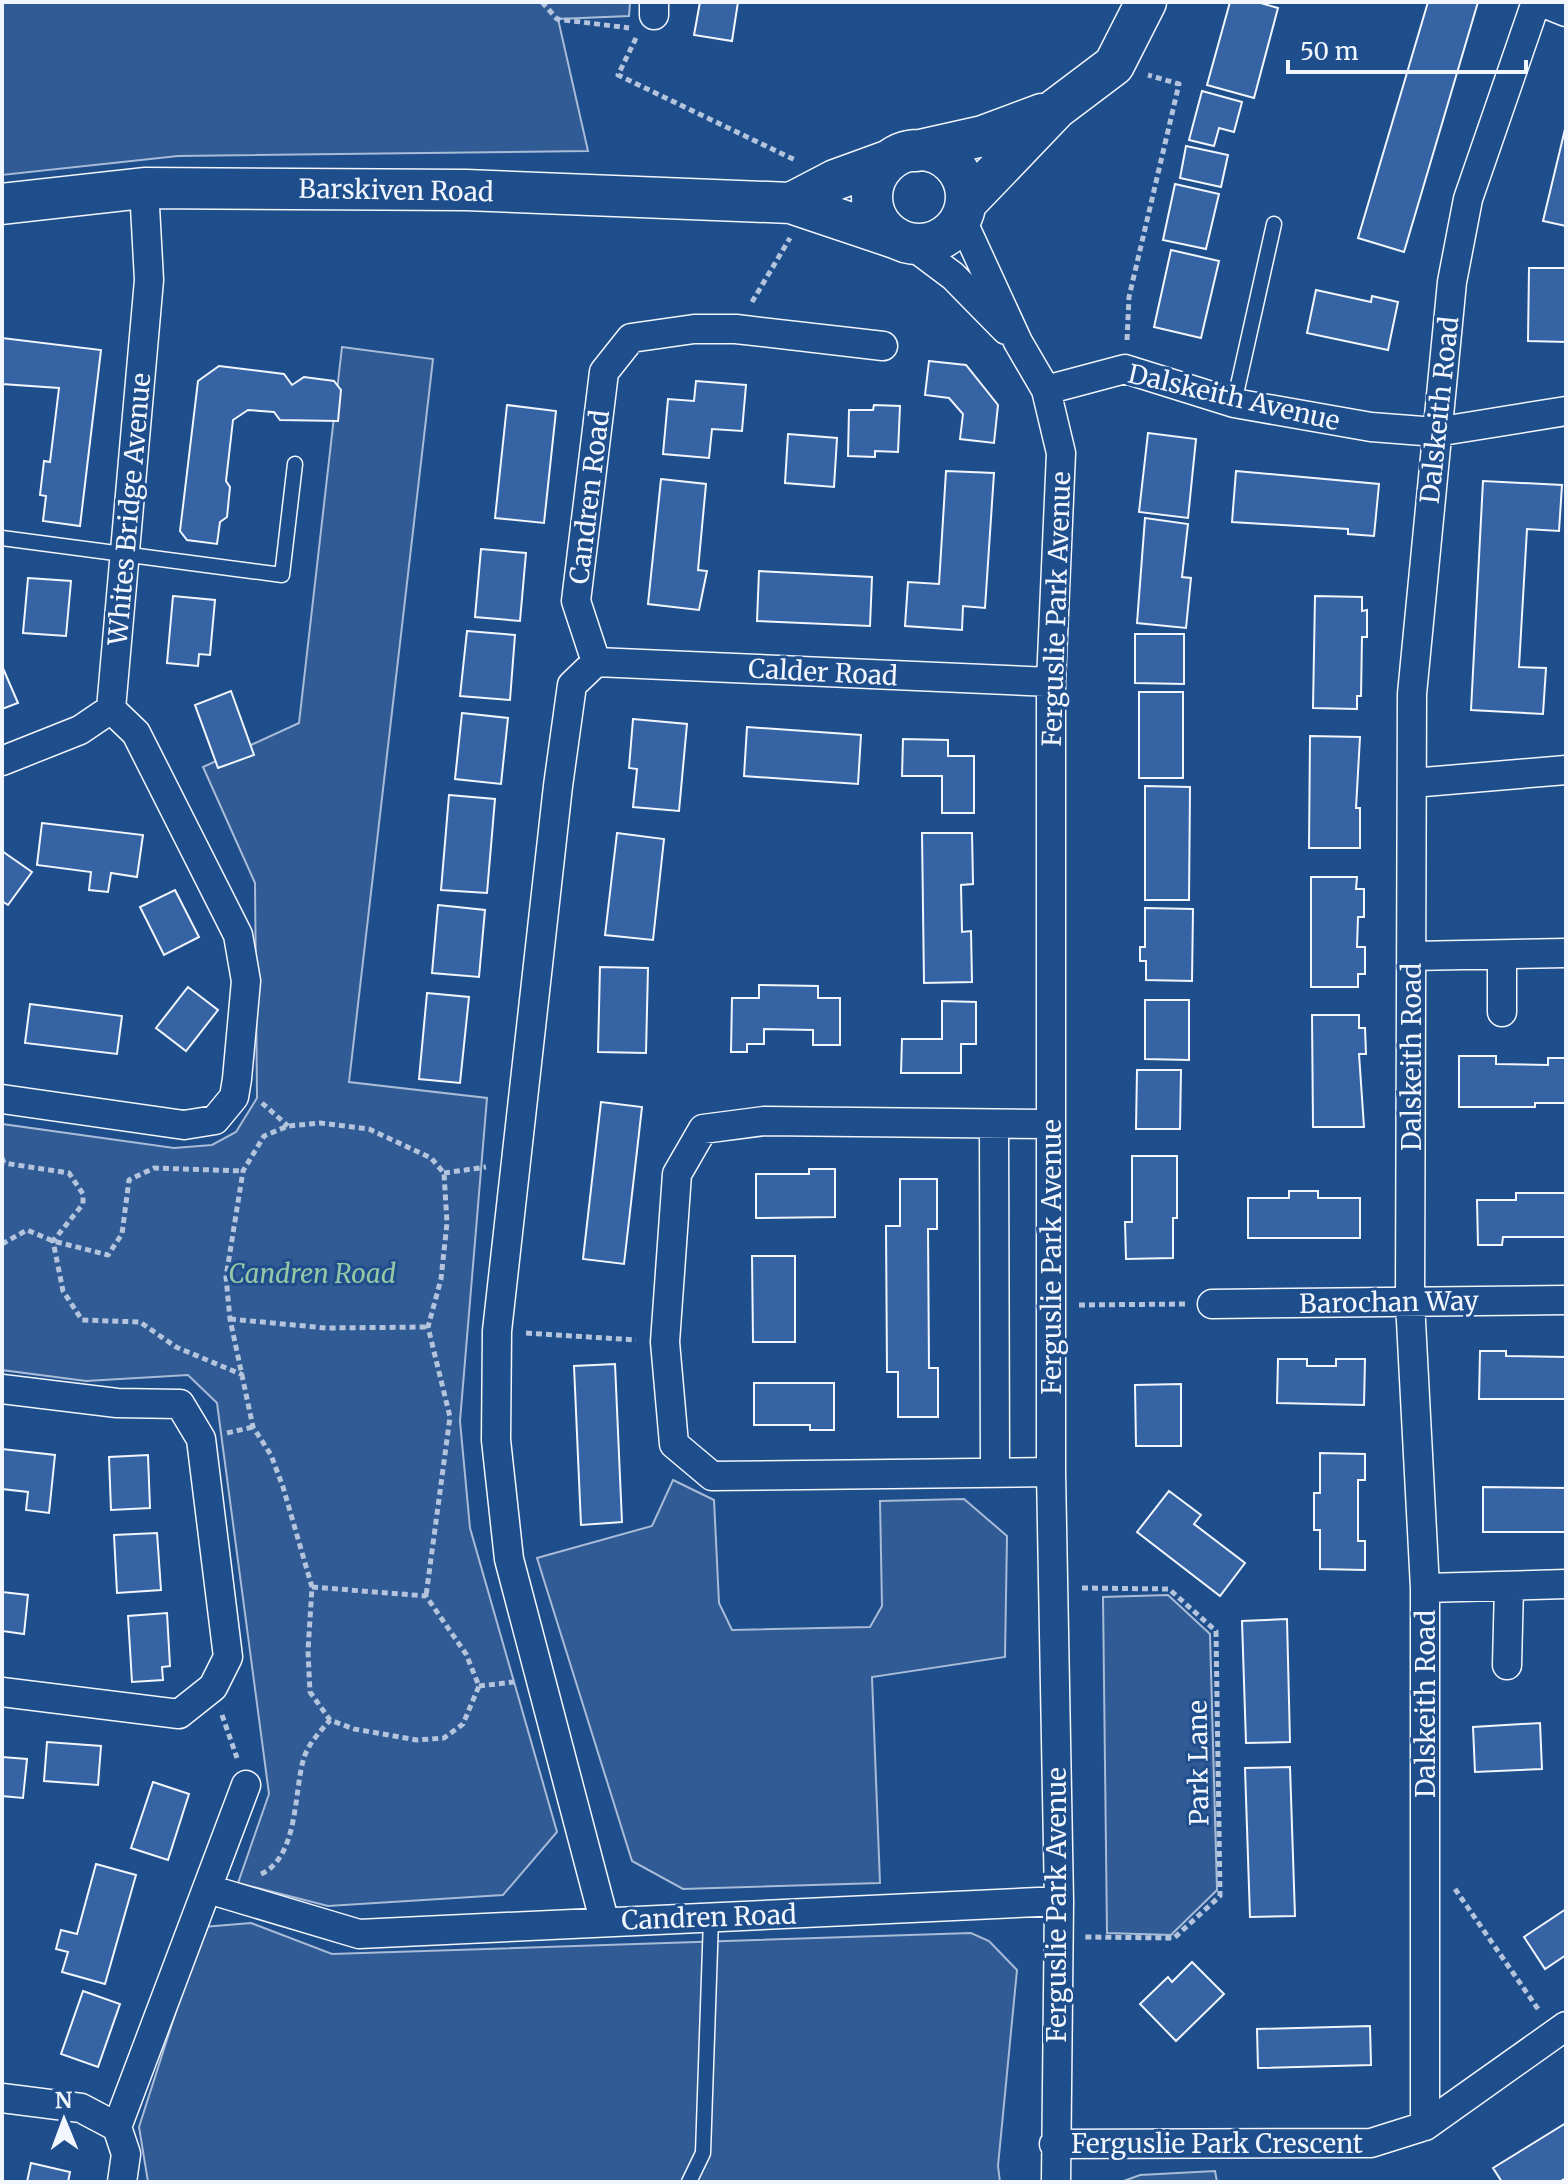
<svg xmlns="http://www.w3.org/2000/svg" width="1568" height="2184" viewBox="0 0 1568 2184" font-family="Merriweather,serif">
<rect width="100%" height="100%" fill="#1f4e8c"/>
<path fill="#305b95" stroke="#a8bbd7" stroke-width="2" d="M 2,2 L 630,2 L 629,16 L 558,19 L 588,151 L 178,156 L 2,175 Z
M 342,347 L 433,359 L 349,1082 L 487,1098 L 460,1421 L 470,1528 L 557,1832 L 503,1895 L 328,1906 L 238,1883 L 269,1794 L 217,1403 L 188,1375 L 86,1381 L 2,1370 L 2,1124 L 174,1148 L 212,1145 L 236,1132 L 257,1098 L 255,883 L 203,767 L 299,723 Z
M 673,1480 L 714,1500 L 719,1603 L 732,1630 L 870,1627 L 882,1606 L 880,1501 L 964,1499 L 1007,1536 L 1005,1657 L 872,1677 L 880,1883 L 683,1889 L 632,1861 L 537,1558 L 652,1526 Z
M 1168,1595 L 1210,1634 L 1217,1890 L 1171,1935 L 1107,1933 L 1103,1597 Z
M 251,1923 L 332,1954 L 971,1933 L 989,1941 L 1017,1970 L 998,2166 L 1000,2182 L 148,2182 L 139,2127 L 203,1927 Z
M 1215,2171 L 1217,2182 L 1121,2182 L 1140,2175 Z"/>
<path fill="#3563a3" stroke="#f2f6ff" stroke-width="2" d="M 700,2 L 738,2 L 732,41 L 694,35 Z
M 1230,2 L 1257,2 L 1278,8 L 1254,98 L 1207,85 Z
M 1428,2 L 1478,2 L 1404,252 L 1358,238 Z
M 1202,91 L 1242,102 L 1234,132 L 1219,128 L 1214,146 L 1189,140 Z
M 1566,125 L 1566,226 L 1543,221 Z
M 1186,146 L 1228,155 L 1221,187 L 1180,178 Z
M 1175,184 L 1219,194 L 1206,249 L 1163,240 Z
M 1171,250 L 1219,261 L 1201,338 L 1154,327 Z
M 1529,268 L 1566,268 L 1566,342 L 1528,341 Z
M 1316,290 L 1371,302 L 1372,296 L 1398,302 L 1388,350 L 1307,333 Z
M 2,338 L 101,350 L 80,526 L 43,521 L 46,496 L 40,495 L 44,461 L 50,462 L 59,388 L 2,384 Z
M 929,361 L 966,365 L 998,405 L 994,443 L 960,439 L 963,414 L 949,398 L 925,395 Z
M 219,366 L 284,374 L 292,385 L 304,377 L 334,381 L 341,390 L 338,421 L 280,420 L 274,412 L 248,410 L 233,420 L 226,481 L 230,487 L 227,517 L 220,522 L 217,544 L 187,540 L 180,531 L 198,381 Z
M 696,381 L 746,385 L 742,431 L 712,429 L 709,458 L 663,454 L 668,399 L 694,401 Z
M 507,405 L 556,411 L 544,523 L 495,518 Z
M 874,405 L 900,406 L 898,452 L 875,451 L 875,457 L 848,456 L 849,410 L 873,410 Z
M 1148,433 L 1196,439 L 1188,518 L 1139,512 Z
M 788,434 L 837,438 L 834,487 L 785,483 Z
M 946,471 L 994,473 L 985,608 L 963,606 L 962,630 L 905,626 L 908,582 L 939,584 Z
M 1236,471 L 1379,484 L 1374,536 L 1348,534 L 1348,529 L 1232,522 Z
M 661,479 L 706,484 L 698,570 L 707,571 L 699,610 L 648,604 Z
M 1483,481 L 1562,485 L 1559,531 L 1527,529 L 1519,667 L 1546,668 L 1543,714 L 1471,710 Z
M 1145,518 L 1188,524 L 1182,577 L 1191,578 L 1186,628 L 1137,623 Z
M 481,549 L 526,553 L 520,621 L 475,617 Z
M 759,571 L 872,577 L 870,626 L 757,621 Z
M 28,578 L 71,581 L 66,636 L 23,633 Z
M 173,596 L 215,600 L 210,655 L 199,654 L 198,666 L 167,663 Z
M 1315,596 L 1362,597 L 1362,611 L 1367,610 L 1367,637 L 1362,637 L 1361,696 L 1357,696 L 1357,709 L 1313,708 Z
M 467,631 L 515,635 L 510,700 L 460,696 Z
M 1135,634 L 1184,634 L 1184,684 L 1135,683 Z
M 2,666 L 18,703 L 2,709 Z
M 231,691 L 254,755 L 218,768 L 195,705 Z
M 1139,692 L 1183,692 L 1183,778 L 1139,778 Z
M 462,713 L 508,718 L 501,784 L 455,779 Z
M 633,719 L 687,724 L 679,811 L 633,807 L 637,769 L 629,768 Z
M 747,727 L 861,735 L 858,784 L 744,776 Z
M 1310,736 L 1360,737 L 1356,808 L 1360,808 L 1360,848 L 1309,848 Z
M 903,739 L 948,740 L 948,756 L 974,756 L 974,813 L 942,813 L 942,776 L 902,776 Z
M 1145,786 L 1190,787 L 1189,900 L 1145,900 Z
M 449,795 L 495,799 L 487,893 L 441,890 Z
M 42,823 L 143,835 L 137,877 L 111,873 L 108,892 L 89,890 L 91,872 L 37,865 Z
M 617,833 L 664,839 L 653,940 L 605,935 Z
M 922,833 L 972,833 L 973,884 L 961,885 L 962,932 L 971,931 L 972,982 L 924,983 Z
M 2,851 L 32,872 L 8,905 L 2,901 Z
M 1311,877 L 1357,877 L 1356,889 L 1364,889 L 1364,917 L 1358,917 L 1357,947 L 1365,947 L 1365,974 L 1358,974 L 1358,987 L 1311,987 Z
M 175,890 L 199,937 L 164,955 L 140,907 Z
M 438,905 L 485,910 L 479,977 L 432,973 Z
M 1145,908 L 1193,909 L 1192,981 L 1146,980 L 1146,961 L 1140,961 L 1140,947 L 1145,947 Z
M 600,967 L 648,968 L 646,1053 L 598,1052 Z
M 759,985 L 818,986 L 818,998 L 840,998 L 840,1045 L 813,1045 L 813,1030 L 764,1029 L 764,1044 L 747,1044 L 747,1052 L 731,1052 L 732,998 L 759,998 Z
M 188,987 L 218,1010 L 186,1051 L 156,1028 Z
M 427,993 L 469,997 L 460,1083 L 419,1079 Z
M 1145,1000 L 1189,1000 L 1189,1060 L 1145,1059 Z
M 942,1001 L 976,1002 L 976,1044 L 961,1044 L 961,1073 L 901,1073 L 902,1039 L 942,1039 Z
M 30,1004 L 122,1016 L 117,1054 L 25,1043 Z
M 1312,1015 L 1359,1015 L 1359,1028 L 1365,1028 L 1366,1054 L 1359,1054 L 1364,1127 L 1313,1127 Z
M 1459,1056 L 1496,1056 L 1496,1064 L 1548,1065 L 1548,1058 L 1566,1058 L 1566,1103 L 1535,1103 L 1535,1107 L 1459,1107 Z
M 1137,1070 L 1181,1070 L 1180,1129 L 1136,1129 Z
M 601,1102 L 642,1107 L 624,1264 L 583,1259 Z
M 1132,1156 L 1177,1156 L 1177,1218 L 1173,1218 L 1173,1258 L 1126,1259 L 1125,1222 L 1132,1222 Z
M 809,1169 L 835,1169 L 835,1217 L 756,1218 L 756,1174 L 809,1174 Z
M 900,1179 L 937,1179 L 937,1229 L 928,1229 L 929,1368 L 938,1368 L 938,1417 L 898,1417 L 898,1372 L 887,1372 L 886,1226 L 900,1226 Z
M 1289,1191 L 1318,1191 L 1318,1198 L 1360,1198 L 1360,1238 L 1248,1238 L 1248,1198 L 1289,1198 Z
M 1516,1193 L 1566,1193 L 1566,1237 L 1503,1237 L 1502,1245 L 1478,1245 L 1477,1200 L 1516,1200 Z
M 752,1256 L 795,1256 L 795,1342 L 753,1342 Z
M 1480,1351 L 1506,1351 L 1506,1356 L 1566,1357 L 1566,1399 L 1479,1399 Z
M 1278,1359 L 1307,1359 L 1307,1366 L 1336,1366 L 1336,1359 L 1365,1359 L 1364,1405 L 1277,1403 Z
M 615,1364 L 622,1522 L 581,1525 L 574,1366 Z
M 754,1383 L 834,1383 L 834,1430 L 810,1430 L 810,1425 L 754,1425 Z
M 1181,1384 L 1181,1446 L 1136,1446 L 1135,1385 Z
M 2,1449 L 55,1455 L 49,1513 L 26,1510 L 28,1492 L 2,1489 Z
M 1320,1453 L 1365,1454 L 1365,1480 L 1358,1480 L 1358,1541 L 1365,1541 L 1365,1570 L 1320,1569 L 1320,1530 L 1314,1530 L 1314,1493 L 1320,1493 Z
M 148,1455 L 150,1508 L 111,1510 L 109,1457 Z
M 1483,1487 L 1566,1488 L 1566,1532 L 1483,1532 Z
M 1169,1491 L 1201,1515 L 1194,1524 L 1245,1563 L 1220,1596 L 1137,1532 Z
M 157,1533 L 161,1590 L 117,1593 L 114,1535 Z
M 2,1592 L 28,1595 L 24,1634 L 2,1631 Z
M 167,1613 L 170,1666 L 162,1667 L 163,1680 L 132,1682 L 128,1616 Z
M 1287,1619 L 1290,1742 L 1246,1743 L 1242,1621 Z
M 1540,1723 L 1542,1769 L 1475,1772 L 1473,1727 Z
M 47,1742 L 101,1746 L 98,1785 L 44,1781 Z
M 2,1757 L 27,1759 L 23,1798 L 2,1796 Z
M 1290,1767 L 1295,1916 L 1250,1917 L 1245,1768 Z
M 153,1782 L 189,1794 L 168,1860 L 131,1848 Z
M 96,1864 L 136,1875 L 105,1984 L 62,1972 L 68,1952 L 56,1949 L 61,1930 L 77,1934 Z
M 1566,1909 L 1566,1955 L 1545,1969 L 1524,1937 Z
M 1192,1962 L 1224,1994 L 1176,2041 L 1140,2004 L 1168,1977 L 1172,1982 Z
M 83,1991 L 120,2004 L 98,2067 L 61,2054 Z
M 1370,2026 L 1371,2065 L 1258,2068 L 1257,2029 Z
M 1566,2123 L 1566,2178 L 1559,2182 L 1502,2182 L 1493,2168 Z
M 31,2163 L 70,2172 L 68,2182 L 27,2182 Z"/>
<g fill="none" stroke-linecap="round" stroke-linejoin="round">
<defs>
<path id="lane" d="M 1234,403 L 1274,224
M 2,538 L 282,575 L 295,464
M 689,2182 L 703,2153 L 711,1919"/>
<path id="street" d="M 1541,2 L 1566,12
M 654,15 L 654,2
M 961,218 L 1018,342 L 1046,390 L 1061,453 L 1051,682 L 1051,1472 L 1059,1901 L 1056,2182
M 909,243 L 953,276 L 1006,330
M 1046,390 L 1125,369 L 1234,403 L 1371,427 L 1436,432 L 1566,411
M 596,662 L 1051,682
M 2,761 L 80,730 L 111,709 L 149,280 L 144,188
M 1412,783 L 1566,770
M 1502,955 L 1502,1012
M 1412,956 L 1566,953
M 2,1099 L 184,1125 L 215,1120 L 234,1097 L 237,1079 L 246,981 L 238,935 L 136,733 L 111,709
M 994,1124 L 995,1472
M 1050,1124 L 764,1121 L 703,1129 L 677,1174 L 665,1342 L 674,1444 L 712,1476 L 1051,1472
M 1212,1304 L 1566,1300
M 2,1389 L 117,1403 L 180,1404 L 201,1439 L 228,1657 L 213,1687 L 179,1714 L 2,1692
M 1425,1588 L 1566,1584
M 1507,1665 L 1509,1586
M 208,1889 L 359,1934 L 1059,1901
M 604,1920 L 509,1559 L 496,1440 L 497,1331 L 558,786 L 572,685 L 596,662 L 576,601 L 604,372 L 631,338 L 694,329 L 736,329 L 883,346
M 2,2098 L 81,2108 L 117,2127 L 126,2154 L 122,2182
M 1425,2126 L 1425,1588 L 1410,1302 L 1412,694 L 1452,282 L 1468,199 L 1536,2
M 117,2127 L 246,1785
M 1054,2144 L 1371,2143 L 1425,2126 L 1566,2026"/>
<path id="secondary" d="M872 197a47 47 0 1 1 94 0a47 47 0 1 1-94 0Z
M 916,151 L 983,136 L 1042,114
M 791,203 L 835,180 L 890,160
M 966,203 L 1057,108 L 1114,65 L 1146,2
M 2,204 L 144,188 L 466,190 L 791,203 L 895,238"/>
</defs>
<use href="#lane" stroke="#f2f6ff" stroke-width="17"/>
<use href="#street" stroke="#f2f6ff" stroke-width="31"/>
<use href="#secondary" stroke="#f2f6ff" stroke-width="43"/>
<path stroke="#b3c4dc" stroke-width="5" stroke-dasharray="6 4" stroke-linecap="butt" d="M 542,2 L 557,19 L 629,28
M 636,38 L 618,75 L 795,160
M 752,302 L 790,238
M 1127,340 L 1129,297 L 1179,84 L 1148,75
M 262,1103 L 288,1126
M 2,1158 L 4,1163 L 69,1173 L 83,1194 L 83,1204 L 53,1241 L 63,1291 L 82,1320 L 140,1322 L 176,1347 L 243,1375
M 444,1173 L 486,1167
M 2,1244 L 27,1230 L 53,1241 L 108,1255 L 122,1234 L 129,1180 L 154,1168 L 243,1171
M 1079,1305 L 1185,1304
M 230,1319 L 326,1328 L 428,1327
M 526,1333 L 636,1340
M 227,1433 L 253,1427
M 312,1587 L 426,1596 L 466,1654 L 479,1686 L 463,1724 L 444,1738 L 417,1740 L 354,1729 L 330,1720 L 310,1692 L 308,1651 L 312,1587 L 283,1487 L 271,1455 L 253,1427 L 230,1319 L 226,1277 L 243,1171 L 264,1136 L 288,1126 L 320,1123 L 369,1129 L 431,1158 L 444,1173 L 447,1223 L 441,1279 L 428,1327 L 450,1417 L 426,1596
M 1082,1588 L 1169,1589 L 1216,1631 L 1220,1896 L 1174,1938 L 1085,1937
M 479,1686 L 514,1682
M 222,1715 L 237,1758
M 261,1874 C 298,1857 294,1794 303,1761 C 307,1745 319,1733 330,1720
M 1455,1889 L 1538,2009"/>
<use href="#lane" stroke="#1f4e8c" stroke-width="14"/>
<use href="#street" stroke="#1f4e8c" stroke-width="28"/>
<use href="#secondary" stroke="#1f4e8c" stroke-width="40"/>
</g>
<g text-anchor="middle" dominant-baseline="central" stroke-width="6" stroke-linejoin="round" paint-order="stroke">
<g font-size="26" fill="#f2f6ff" stroke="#1f4e8c">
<text transform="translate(396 190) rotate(1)">Barskiven Road</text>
<text transform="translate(1234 397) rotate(13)">Dalskeith Avenue</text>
<text transform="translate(1439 410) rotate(-84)">Dalskeith Road</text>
<text transform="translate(589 497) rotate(-83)">Candren Road</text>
<text transform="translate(129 509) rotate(-85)">Whites Bridge Avenue</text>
<text transform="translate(1056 609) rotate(-88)">Ferguslie Park Avenue</text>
<text transform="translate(823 672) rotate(3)">Calder Road</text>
<text transform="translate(1411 1057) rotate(-90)">Dalskeith Road</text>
<text transform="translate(1051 1257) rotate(-90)">Ferguslie Park Avenue</text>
<text transform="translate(1389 1302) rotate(-1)">Barochan Way</text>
<text transform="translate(1425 1704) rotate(-90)">Dalskeith Road</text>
<text transform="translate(1198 1763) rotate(-91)">Park Lane</text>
<text transform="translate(1056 1905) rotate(-90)">Ferguslie Park Avenue</text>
<text transform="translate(709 1917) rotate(-2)">Candren Road</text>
<text x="1217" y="2143">Ferguslie Park Crescent</text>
</g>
<g font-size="26" font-style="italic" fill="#97c8a6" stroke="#1f4e8c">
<text x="312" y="1273">Candren Road</text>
</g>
</g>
<rect width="1568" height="2184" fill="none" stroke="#f2f6ff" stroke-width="8"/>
<g transform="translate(64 2120) rotate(359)" stroke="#1f4e8c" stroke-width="6" paint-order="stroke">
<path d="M0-6L14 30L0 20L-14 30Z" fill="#f2f6ff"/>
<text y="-12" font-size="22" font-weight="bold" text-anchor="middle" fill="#f2f6ff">N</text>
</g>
<path d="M1288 60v12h238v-12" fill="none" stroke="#f2f6ff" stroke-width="4"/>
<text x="1300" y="60" font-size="24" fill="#f2f6ff" stroke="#1f4e8c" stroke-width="6" paint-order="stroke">50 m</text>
</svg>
